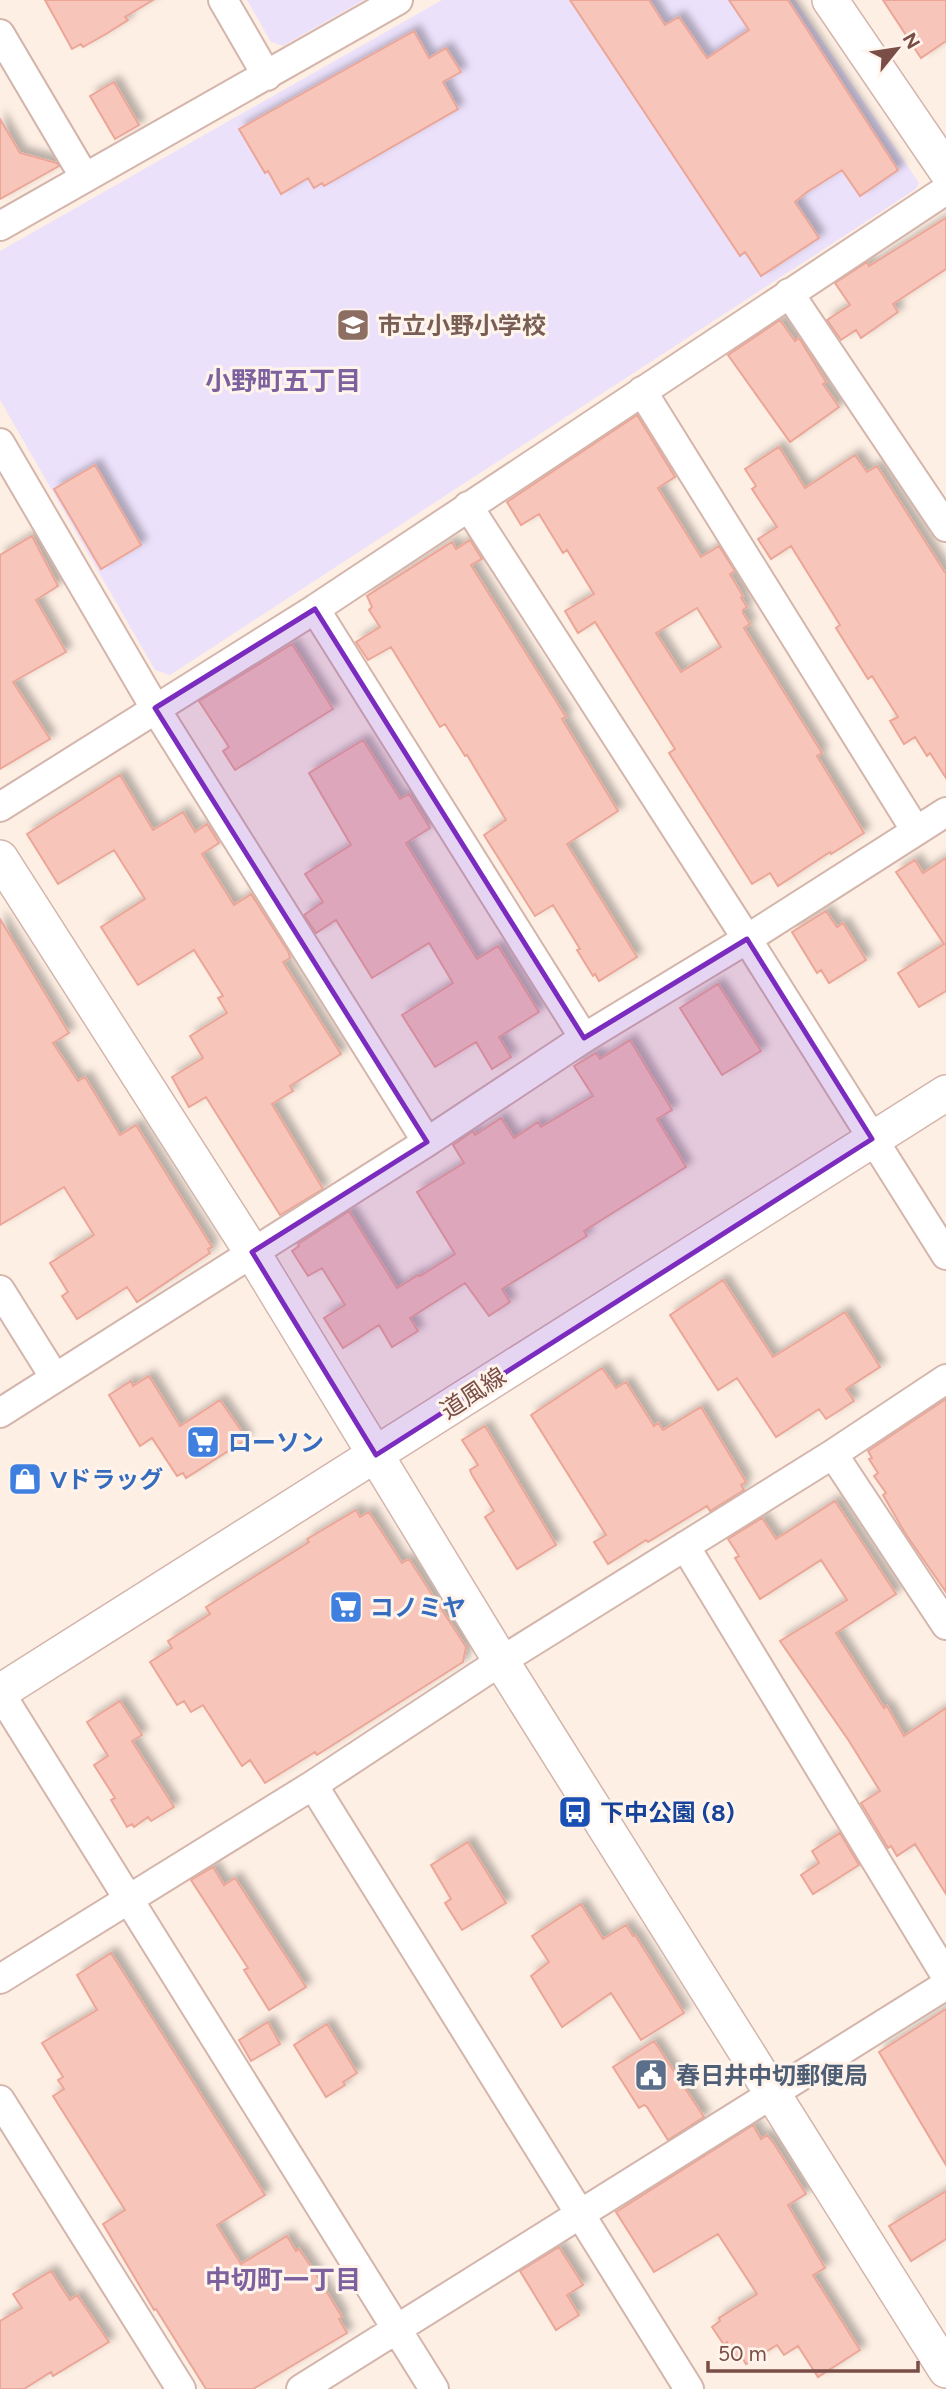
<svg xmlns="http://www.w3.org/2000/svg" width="946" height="2389" viewBox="0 0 946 2389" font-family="Figtree,'Noto Sans JP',sans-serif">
<defs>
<filter id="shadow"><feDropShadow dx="6" dy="-6" stdDeviation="3.5" flood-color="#0004"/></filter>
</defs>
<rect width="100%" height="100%" fill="#feefe4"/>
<path fill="#ece1fb" d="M 247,0 L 364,0 L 283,46 L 271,42 Z
M 442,0 L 795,0 L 919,183 L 916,189 L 170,675 L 155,670 L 0,400 L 0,251 Z"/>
<path fill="#f7c5b9" stroke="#eba697" stroke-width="2" fill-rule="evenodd" filter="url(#shadow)" d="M 45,0 L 153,0 L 125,17 L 128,20 L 106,34 L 83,47 L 81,44 L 72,49 Z
M 570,0 L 649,0 L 665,25 L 679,17 L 707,58 L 749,30 L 729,0 L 788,0 L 898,170 L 860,196 L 842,170 L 807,192 L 795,202 L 819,238 L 761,276 L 745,252 L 740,256 Z
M 883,0 L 946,0 L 946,41 L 921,58 Z
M 414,31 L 429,58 L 446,48 L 461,72 L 443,82 L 458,109 L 324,186 L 322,183 L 314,188 L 308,178 L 281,194 L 268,171 L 265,173 L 239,129 Z
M 114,82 L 139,125 L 115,139 L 90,96 Z
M 0,119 L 20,153 L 57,163 L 59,166 L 0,199 Z
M 946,218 L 946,269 L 893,304 L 898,312 L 861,338 L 856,330 L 841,340 L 827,320 L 850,305 L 835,283 L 867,262 L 869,266 Z
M 780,320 L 795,341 L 799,338 L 826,382 L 823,384 L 839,407 L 790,442 L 728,355 Z
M 637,415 L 675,477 L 658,488 L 701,557 L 719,546 L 735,571 L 730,574 L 743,596 L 741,598 L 747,607 L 743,610 L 743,613 L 750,624 L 744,628 L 822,753 L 817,756 L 864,833 L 831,854 L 830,852 L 778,886 L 770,873 L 752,884 L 669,753 L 675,749 L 595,622 L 578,633 L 565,611 L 594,594 L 567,550 L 563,553 L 539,514 L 521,525 L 507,502 ZM 697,608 L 721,647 L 681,672 L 656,633 Z
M 779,447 L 805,488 L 855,455 L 867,472 L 877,466 L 946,574 L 946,778 L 930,753 L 927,756 L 915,737 L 904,744 L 890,721 L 898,717 L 872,676 L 868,679 L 836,628 L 840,625 L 791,546 L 771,559 L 758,539 L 777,527 L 752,489 L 756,486 L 745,469 Z
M 95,465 L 141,545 L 101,569 L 54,489 Z
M 32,536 L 58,586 L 36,600 L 66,652 L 13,682 L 50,739 L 0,769 L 0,555 Z
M 470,540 L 482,559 L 471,565 L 566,717 L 562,719 L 618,811 L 567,844 L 637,957 L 599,981 L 595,974 L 593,976 L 577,950 L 580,949 L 553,905 L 535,916 L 484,835 L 506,820 L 467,755 L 465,756 L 445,724 L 440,727 L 391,647 L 368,660 L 356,642 L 380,627 L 369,610 L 372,607 L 367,596 L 452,542 L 456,549 Z
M 292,644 L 333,709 L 235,770 L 223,751 L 229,747 L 199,701 Z
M 363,740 L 400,799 L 409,794 L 430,828 L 406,843 L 477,959 L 498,946 L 539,1012 L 499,1037 L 511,1057 L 492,1069 L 476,1042 L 435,1067 L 402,1015 L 453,983 L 429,943 L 372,978 L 336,920 L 316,933 L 304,915 L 323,902 L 305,874 L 351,845 L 309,773 Z
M 120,775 L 153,830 L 183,812 L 195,832 L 207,824 L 219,843 L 202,854 L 234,905 L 251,894 L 288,951 L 290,958 L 283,962 L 341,1054 L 290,1086 L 293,1091 L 272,1104 L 323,1189 L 280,1215 L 206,1097 L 189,1107 L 172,1077 L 203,1058 L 190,1036 L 227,1013 L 218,998 L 223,996 L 194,950 L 138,985 L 101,927 L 145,899 L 114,850 L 58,884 L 27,834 Z
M 946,858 L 946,991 L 919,1007 L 898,973 L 944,944 L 896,872 L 915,860 L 923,873 Z
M 826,911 L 837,927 L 843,923 L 866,960 L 829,983 L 821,970 L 817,973 L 792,932 Z
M 0,919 L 69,1033 L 53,1043 L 78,1081 L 85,1077 L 120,1135 L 136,1125 L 212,1247 L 208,1249 L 210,1253 L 137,1302 L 127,1287 L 77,1319 L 62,1296 L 68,1292 L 50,1263 L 94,1235 L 64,1187 L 0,1225 Z
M 718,984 L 761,1051 L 722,1075 L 680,1008 Z
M 630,1040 L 672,1110 L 657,1119 L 686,1167 L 584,1231 L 587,1236 L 502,1289 L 510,1302 L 489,1316 L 465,1283 L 410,1318 L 418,1331 L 392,1347 L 379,1325 L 343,1348 L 324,1318 L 345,1305 L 322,1268 L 308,1276 L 292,1251 L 299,1246 L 298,1244 L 349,1211 L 397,1288 L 418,1275 L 420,1276 L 455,1254 L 417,1192 L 464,1163 L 453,1145 L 473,1131 L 475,1135 L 501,1118 L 514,1138 L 538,1122 L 541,1127 L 593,1096 L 574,1066 L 596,1053 L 600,1059 Z
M 723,1280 L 773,1357 L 845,1312 L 880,1367 L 846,1389 L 854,1401 L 826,1419 L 819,1409 L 776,1437 L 737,1378 L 718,1390 L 670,1315 Z
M 602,1368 L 616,1388 L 626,1382 L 654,1426 L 658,1423 L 663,1430 L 701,1407 L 746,1482 L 741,1485 L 744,1490 L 710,1511 L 707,1506 L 648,1542 L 646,1540 L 608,1564 L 594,1542 L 606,1535 L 531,1415 Z
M 149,1376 L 180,1426 L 220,1400 L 247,1439 L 186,1478 L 183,1473 L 177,1476 L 152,1438 L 140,1446 L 109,1395 L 131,1381 L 133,1386 Z
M 946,1399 L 946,1592 L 905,1533 L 883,1495 L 886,1493 L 874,1476 L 878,1473 L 869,1459 L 872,1458 L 868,1451 Z
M 485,1426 L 556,1545 L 517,1569 L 485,1517 L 494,1511 L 472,1475 L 470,1470 L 478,1465 L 462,1440 Z
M 835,1501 L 896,1594 L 836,1633 L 884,1708 L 887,1706 L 904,1736 L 946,1708 L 946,1894 L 915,1844 L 897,1856 L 891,1846 L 888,1848 L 861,1803 L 880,1791 L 849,1741 L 780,1641 L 847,1600 L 821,1560 L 760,1599 L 735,1558 L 739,1556 L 728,1539 L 762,1518 L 776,1539 Z
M 356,1510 L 360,1517 L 369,1512 L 402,1563 L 409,1559 L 466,1647 L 463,1662 L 317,1755 L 315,1752 L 265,1783 L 250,1760 L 242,1766 L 203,1705 L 191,1712 L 184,1701 L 177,1705 L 150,1662 L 172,1648 L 168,1641 L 210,1614 L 206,1607 L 309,1542 L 307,1539 Z
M 120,1701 L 142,1735 L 132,1741 L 174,1807 L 151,1821 L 148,1817 L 134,1827 L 132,1824 L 127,1827 L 111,1800 L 115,1798 L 94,1765 L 108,1756 L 87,1722 Z
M 840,1833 L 859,1865 L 813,1894 L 801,1875 L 819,1863 L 812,1851 Z
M 468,1842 L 506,1903 L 462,1930 L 445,1903 L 451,1899 L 431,1865 Z
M 213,1867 L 224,1885 L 235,1878 L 306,1987 L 269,2010 L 244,1970 L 248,1968 L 191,1880 Z
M 581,1904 L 603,1939 L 626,1925 L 633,1936 L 635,1935 L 684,2013 L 641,2040 L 611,1993 L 562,2027 L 531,1976 L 549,1962 L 532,1936 Z
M 111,1953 L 265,2195 L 217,2225 L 241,2264 L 287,2236 L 296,2251 L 299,2249 L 316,2274 L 342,2317 L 339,2319 L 347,2333 L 253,2389 L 206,2389 L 156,2309 L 154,2310 L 103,2224 L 125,2210 L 53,2096 L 64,2089 L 58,2080 L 63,2077 L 42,2043 L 97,2010 L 77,1975 Z
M 946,2009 L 946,2165 L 879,2052 Z
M 268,2022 L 280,2044 L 251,2061 L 239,2040 Z
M 327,2024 L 357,2073 L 343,2082 L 345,2085 L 326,2097 L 294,2045 Z
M 654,2041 L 704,2117 L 668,2140 L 647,2107 L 644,2105 L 639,2108 L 613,2067 Z
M 753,2125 L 761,2139 L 767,2135 L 773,2142 L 806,2194 L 788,2205 L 825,2268 L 813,2275 L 860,2350 L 818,2377 L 798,2346 L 784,2355 L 777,2345 L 746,2364 L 743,2359 L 739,2362 L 727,2342 L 724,2345 L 712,2327 L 720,2321 L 719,2318 L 757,2294 L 718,2234 L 654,2272 L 616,2212 Z
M 946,2191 L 946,2239 L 911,2261 L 889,2226 Z
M 559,2247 L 583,2285 L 567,2295 L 579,2315 L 556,2330 L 520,2271 Z
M 51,2271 L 70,2300 L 77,2295 L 109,2342 L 53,2376 L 51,2372 L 24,2389 L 0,2389 L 0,2321 L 22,2308 L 13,2294 Z"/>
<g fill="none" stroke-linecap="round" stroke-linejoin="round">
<defs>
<path id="minor" d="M 223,0 L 267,76
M 0,34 L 85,178
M 0,226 L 398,0
M 789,293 L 946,527
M 642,391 L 916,831
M 0,443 L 155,708 L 427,1142
M 468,506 L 747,939 L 946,1255
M 315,609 L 584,1038
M 0,807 L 315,609 L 946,190
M 0,1290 L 55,1378
M 0,1413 L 427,1142 L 584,1038 L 747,939 L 946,812
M 833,1454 L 946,1625
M 685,1546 L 946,1976
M 0,1693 L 434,2389
M 313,1785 L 689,2389
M 0,1979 L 313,1785 L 501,1661 L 833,1454 L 946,1379
M 0,2100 L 181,2389
M 301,2389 L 946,1985"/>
<path id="tertiary" d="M 830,0 L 946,170
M 0,858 L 252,1252 L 501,1661 L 946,2370
M 0,1692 L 946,1093"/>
</defs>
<use href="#minor" stroke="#d4b5ab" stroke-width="32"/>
<use href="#tertiary" stroke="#d4b5ab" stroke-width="38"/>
<use href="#minor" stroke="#fff" stroke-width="28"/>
<use href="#tertiary" stroke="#fff" stroke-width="35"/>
</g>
<path fill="#7b2cbf" fill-opacity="0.2" stroke="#7b2cbf" stroke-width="5" stroke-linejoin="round" d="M 315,609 L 584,1038 L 747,939 L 872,1139 L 376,1455 L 252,1252 L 427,1142 L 155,708 Z"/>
<defs>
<symbol id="school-square" viewBox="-11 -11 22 22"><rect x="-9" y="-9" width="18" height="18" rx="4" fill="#8d6e63" stroke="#fff4ec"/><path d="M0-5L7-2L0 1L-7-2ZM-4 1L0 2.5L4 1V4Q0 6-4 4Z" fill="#fff"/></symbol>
<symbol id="supermarket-square" viewBox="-11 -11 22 22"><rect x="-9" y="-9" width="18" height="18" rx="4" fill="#3f7fe0" stroke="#fff4ec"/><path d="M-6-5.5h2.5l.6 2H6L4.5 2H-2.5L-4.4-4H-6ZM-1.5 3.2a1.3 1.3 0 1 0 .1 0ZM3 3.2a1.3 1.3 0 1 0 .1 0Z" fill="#fff"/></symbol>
<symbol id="shop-square" viewBox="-11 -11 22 22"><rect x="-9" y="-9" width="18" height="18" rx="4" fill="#3f7fe0" stroke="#fff4ec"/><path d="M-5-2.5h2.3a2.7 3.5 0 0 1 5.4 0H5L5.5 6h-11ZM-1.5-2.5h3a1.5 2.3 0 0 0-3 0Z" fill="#fff"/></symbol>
<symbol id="bus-square" viewBox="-11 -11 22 22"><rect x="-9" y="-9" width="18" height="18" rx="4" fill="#1a4fb4" stroke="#fff4ec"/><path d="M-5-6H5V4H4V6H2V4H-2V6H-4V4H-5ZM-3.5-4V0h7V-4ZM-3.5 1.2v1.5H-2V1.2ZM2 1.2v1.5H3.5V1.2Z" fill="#fff"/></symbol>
<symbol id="civic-square" viewBox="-11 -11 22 22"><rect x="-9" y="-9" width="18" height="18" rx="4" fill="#5c6f8a" stroke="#fff4ec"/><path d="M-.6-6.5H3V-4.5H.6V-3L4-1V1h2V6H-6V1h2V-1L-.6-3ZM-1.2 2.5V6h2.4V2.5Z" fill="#fff"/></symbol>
</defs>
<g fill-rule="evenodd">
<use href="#school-square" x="334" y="306" width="38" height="38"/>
<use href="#supermarket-square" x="184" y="1423" width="38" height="38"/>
<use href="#shop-square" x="6" y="1460" width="38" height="38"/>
<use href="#supermarket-square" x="327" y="1588" width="38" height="38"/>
<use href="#bus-square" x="556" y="1793" width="38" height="38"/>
<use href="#civic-square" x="632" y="2056" width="38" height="38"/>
</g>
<g text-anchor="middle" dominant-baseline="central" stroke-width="6" stroke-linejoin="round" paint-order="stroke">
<g font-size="24" font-weight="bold" fill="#785e54" stroke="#fff4ec" text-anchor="start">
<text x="378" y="325">市立小野小学校</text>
</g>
<g font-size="24" fill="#7a4e46" stroke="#fff4ec">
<text transform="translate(473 1393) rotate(-33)">道風線</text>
</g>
<g font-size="24" font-weight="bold" fill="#366cbe" stroke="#fff4ec" text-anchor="start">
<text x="228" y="1442">ローソン</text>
<text x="50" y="1479">Vドラッグ</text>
<text x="370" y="1607">コノミヤ</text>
</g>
<g font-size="24" font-weight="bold" fill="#164399" stroke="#fff4ec" text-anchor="start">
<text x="600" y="1812">下中公園 (8)</text>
</g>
<g font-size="24" font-weight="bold" fill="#4e5e75" stroke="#fff4ec" text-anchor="start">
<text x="676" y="2075">春日井中切郵便局</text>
</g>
<g font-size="26" font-weight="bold" fill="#7d619e" stroke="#fff4ec">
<text x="283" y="381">小野町五丁目</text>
<text x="283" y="2280">中切町一丁目</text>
</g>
</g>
<g transform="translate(897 49) rotate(60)" stroke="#fff4ec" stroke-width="5" paint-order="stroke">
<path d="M0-5L12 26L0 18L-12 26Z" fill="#7a4e46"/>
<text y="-10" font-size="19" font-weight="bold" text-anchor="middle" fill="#7a4e46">N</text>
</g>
<path d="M708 2361v10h210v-10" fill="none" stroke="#7a4e46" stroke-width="3.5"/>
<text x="718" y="2361" font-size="21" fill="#7a4e46" stroke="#fff4ec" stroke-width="5" paint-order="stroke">50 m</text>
</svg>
